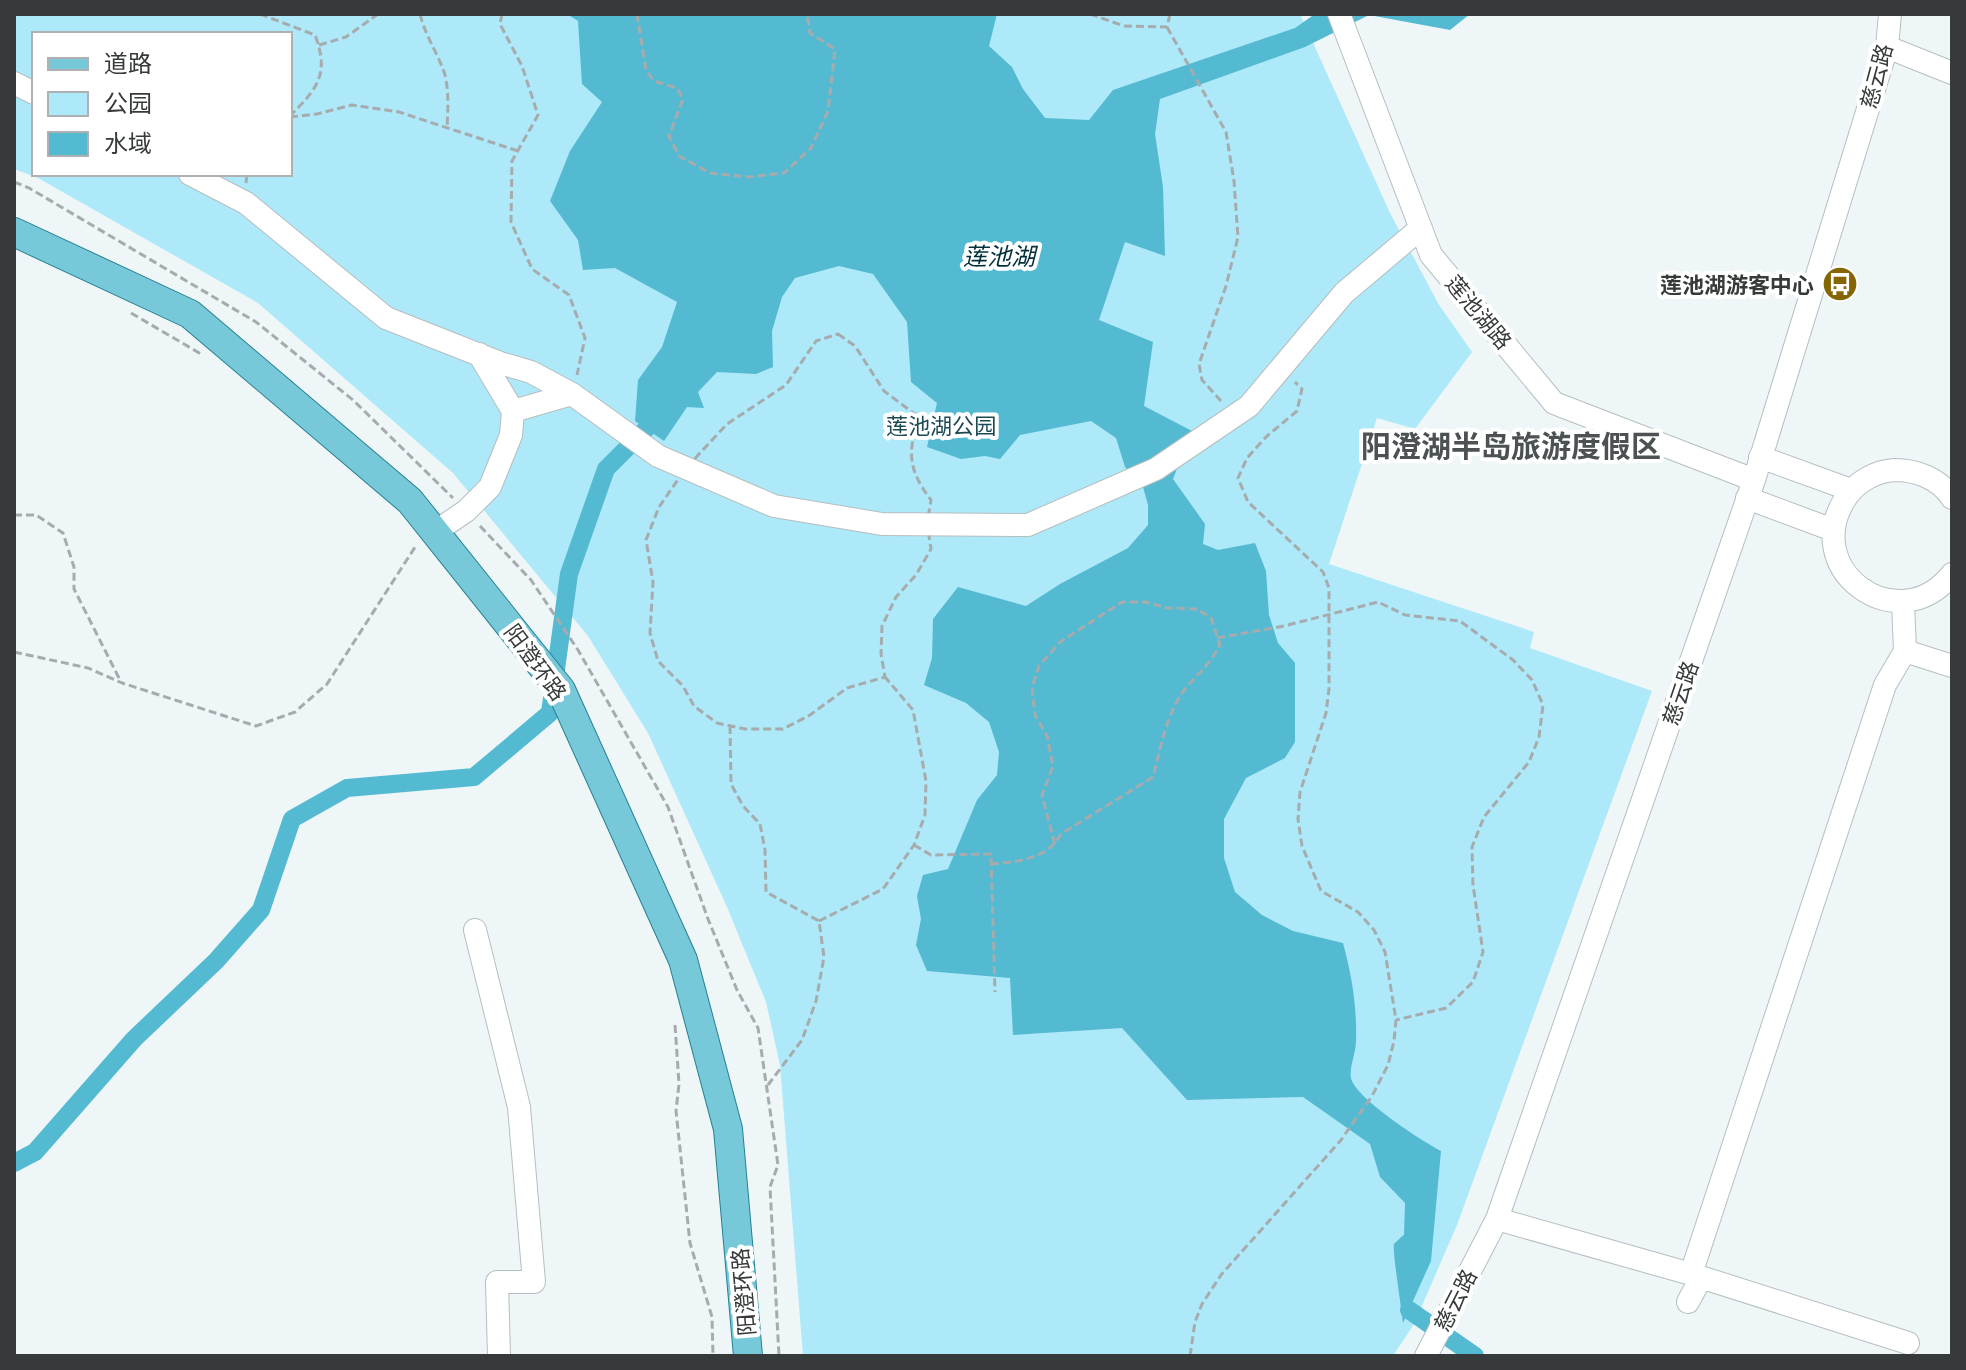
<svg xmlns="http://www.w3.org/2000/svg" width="1966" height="1370" viewBox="0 0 1966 1370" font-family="Ubuntu,'Noto Sans SC',sans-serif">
<rect width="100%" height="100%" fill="#eef6f8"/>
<path fill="#ade9f8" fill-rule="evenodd" d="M 14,14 L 1300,14 L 1390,213 L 1439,305 L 1472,352 L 1415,429 L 1377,418 L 1329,564 L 1534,632 L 1530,648 L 1652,691 L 1457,1225 L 1414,1324 L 1393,1356 L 803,1356 L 780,1065 L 766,1002 L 727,907 L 648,733 L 588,636 L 453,473 L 258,303 L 38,178 L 14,169 ZM 34,34 L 290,34 L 290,174 L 34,174 Z"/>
<path fill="#53bad2" d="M 567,14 L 997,14 L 989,46 L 1012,67 L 1023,89 L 1045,118 L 1089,120 L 1113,90 L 1295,28 L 1315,14 L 1470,14 L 1450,30 L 1369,15 L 1305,47 L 1160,99 L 1155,134 L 1163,187 L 1165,256 L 1125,242 L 1099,320 L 1153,342 L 1144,406 L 1192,431 L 1173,479 L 1205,524 L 1203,544 L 1218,550 L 1255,543 L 1266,571 L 1269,615 L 1278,643 L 1295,663 L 1295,742 L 1285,758 L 1246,778 L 1224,819 L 1224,858 L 1235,892 L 1262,915 L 1293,931 L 1343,943 C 1352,976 1357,1007 1356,1041 C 1356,1053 1349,1067 1351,1078 C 1355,1098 1422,1141 1441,1151 L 1431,1261 L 1403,1323 C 1402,1312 1392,1249 1394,1244 C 1396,1242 1402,1236 1404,1235 L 1405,1203 L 1380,1177 L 1370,1144 L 1303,1097 L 1187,1100 L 1122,1028 L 1013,1035 L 1010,978 L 927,971 L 916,945 L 921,919 L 917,896 L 923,875 L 948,869 L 977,800 L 997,775 L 999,752 L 989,722 L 966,703 L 924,685 L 932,658 L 933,619 L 958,587 L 1026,606 L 1060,584 L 1128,548 L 1148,525 L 1148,505 L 1143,487 L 1125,467 L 1116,438 L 1091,421 L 1020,435 L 1000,459 L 985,456 L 961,459 L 927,447 L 937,403 L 911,382 L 907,322 L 873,274 L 839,266 L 795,278 L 782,297 L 772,331 L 773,367 L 756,374 L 717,372 L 698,392 L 704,408 L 687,407 L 664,441 L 635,421 L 638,380 L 662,347 L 677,302 L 615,268 L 583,270 L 578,240 L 550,201 L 570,151 L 602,102 L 582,84 L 578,21 Z"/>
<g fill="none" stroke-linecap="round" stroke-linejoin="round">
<path stroke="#53bad2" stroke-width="18" d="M 14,1163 L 35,1152 L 134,1039 L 216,961 L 261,910 L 292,819 L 347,788 L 474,777 L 550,713 L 569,574 L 606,469 L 646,429
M 1409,1310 L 1475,1356"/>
<defs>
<path id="minor" d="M 1339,14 L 1431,255 L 1554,403 L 1754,480
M 1887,47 L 1952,73
M 14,83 L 34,93
M 190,174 L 246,203 L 386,318 L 500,363 L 531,372 L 572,394 L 658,456 L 774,506 L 882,524 L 1028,525 L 1156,469 L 1249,406 L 1344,293 L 1421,228
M 513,411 L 572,394
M 1760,457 L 1851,490
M 1747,498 L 1833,530
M 1952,498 C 1939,478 1916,470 1894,470 C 1876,471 1857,482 1847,496 C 1797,569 1898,642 1952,574
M 435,532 L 466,511 L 490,487 L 511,435 L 513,411 L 479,354
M 1903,602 L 1905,651 L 1952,666
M 475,930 L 519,1107 L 534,1282 L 497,1282 L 499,1356
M 1497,1219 L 1691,1274 L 1908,1343
M 1691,1274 L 1885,685 L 1905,651
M 1688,1302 L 1701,1278
M 1426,1356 L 1497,1219 L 1754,480 L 1887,47 L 1890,14"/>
<path id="major" d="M 14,232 L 190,314 L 410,501 L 561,690 L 683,960 L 728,1129 L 748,1356"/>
</defs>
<use href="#minor" stroke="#b6bec0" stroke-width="24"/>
<use href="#major" stroke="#258091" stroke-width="30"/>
<path stroke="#a6acae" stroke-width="3" stroke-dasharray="8 4" stroke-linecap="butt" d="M 260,14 L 315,35 C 330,74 317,89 290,116
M 420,14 C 426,38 439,55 445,75 C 449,93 448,110 447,128
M 502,14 L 500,24 L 522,66 L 538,115 L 512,161 L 511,222 L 532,269 L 569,295 L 585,338 L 577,375
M 637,14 L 646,70 L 654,81 L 677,88 L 683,99 L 669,136 L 679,156 L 710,173 L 748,177 L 784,173 L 811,148 L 828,111 L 835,49 L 810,33 L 807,14
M 1090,14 L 1124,26 L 1167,27 L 1170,14
M 1167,27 L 1226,132 L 1234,181 L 1238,237 L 1226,286 L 1199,364 L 1202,380 L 1221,401
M 319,45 L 346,37 L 378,14
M 290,117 L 317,114 L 352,105 L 399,112 L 518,151
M 14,182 L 29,188 L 256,322 L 353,400 L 453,498
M 246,183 L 247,174
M 131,313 L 201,354
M 838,334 L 855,346 L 884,391 L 920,418 C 906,452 909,471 931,500 L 927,524 L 931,549 L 916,575 L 896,597 L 882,626 L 881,654 L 885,677 L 847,688 L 810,715 L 783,729 L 745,729 L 717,723 L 694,706 L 683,686 L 658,661 L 650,633 L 653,582 L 646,540 L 659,507 L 686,468 L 727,424 L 786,385 L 816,341 Z
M 14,515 L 36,515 L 63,533 L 74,567 L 74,589 L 121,682
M 480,526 L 531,580 L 578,650 L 668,807 L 708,919 L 737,990 L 758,1028 L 778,1165 L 770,1187 L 779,1356
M 1217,638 L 1284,626 L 1378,602 L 1405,615 L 1460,621 L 1513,660 L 1532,680 L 1543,705 L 1539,737 L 1529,762 L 1484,817 L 1472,847 L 1473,885 L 1483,952 L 1473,982 L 1446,1008 L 1396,1020
M 14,652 L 88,668 L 122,683 L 256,726 L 295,712 L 327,684 L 417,544
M 730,726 L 731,784 L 743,806 L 760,824 L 765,850 L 766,892 L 819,921 L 824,957 L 816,1001 L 802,1040 L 768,1085
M 914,845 L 931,855 L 991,854 L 995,992
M 991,864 C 1017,862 1048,859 1061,834 L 1153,777 C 1161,747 1166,714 1185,689 C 1200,671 1208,667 1220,645 L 1211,618 L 1197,609 L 1167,608 L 1146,602 L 1122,602 L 1060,642 L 1039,666 L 1032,687 L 1035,715 L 1047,736 L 1053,766 L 1042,795 L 1055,845
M 819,921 L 883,889 L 914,845 L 925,815 L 926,781 L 913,710 L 885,677
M 675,1025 L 679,1084 L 676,1111 L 690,1243 L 712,1317 L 713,1356
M 1190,1356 L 1195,1322 L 1202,1304 L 1221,1275 L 1341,1140 L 1372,1096 L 1388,1065 L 1394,1041 L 1396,1020 L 1385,952 L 1374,930 L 1358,912 L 1321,891 L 1302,846 L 1298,819 L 1300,792 L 1326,713 L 1329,689 L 1329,588 L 1323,572 L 1248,502 L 1238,478 L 1247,458 L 1267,436 L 1297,411 L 1302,389 L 1295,382"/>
<use href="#minor" stroke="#fff" stroke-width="22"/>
<use href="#major" stroke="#77c9d9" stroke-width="28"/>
</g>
<defs>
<symbol id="bus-disc" viewBox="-11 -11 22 22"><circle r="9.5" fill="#856500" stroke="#fff"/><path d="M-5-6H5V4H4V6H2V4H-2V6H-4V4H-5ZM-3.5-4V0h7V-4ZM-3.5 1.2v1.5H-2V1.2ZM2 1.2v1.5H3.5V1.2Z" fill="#fff"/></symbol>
</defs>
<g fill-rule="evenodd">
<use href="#bus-disc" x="1820" y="264" width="40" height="40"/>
</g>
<g text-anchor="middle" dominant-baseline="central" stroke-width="8" stroke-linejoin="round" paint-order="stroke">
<g font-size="22" fill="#373a3b" stroke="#fff">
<text transform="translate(1876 76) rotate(-75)">慈云路</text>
<text transform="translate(1479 312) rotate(50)">莲池湖路</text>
<text transform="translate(536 662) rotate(54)">阳澄环路</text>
<text transform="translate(1680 693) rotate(-71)">慈云路</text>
<text transform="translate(743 1292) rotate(-95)">阳澄环路</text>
<text transform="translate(1455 1300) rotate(-63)">慈云路</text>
</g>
<g font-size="22" font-weight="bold" fill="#373a3b" stroke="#fff" text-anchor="end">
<text x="1814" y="284">莲池湖游客中心</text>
</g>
<g font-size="22" fill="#1c4a54" stroke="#fff">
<text x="941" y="425">莲池湖公园</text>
</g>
<g font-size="24" font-style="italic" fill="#002f39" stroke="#fff">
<text x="999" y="256">莲池湖</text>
</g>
<g font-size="30" font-weight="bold" fill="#4c5254" stroke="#fff">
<text x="1511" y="446">阳澄湖半岛旅游度假区</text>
</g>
</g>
<rect width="1966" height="1370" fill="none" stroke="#373a3b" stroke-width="32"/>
<rect x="32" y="32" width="260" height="144" fill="#ffffff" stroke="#afb0b1" stroke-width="2"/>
<rect x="48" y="58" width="40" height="12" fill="#77c9d9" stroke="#afb0b1" stroke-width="2"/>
<text x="104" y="72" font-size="24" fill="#373a3b">道路</text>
<rect x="48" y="92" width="40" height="24" fill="#ade9f8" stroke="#afb0b1" stroke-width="2"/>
<text x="104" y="112" font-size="24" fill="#373a3b">公园</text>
<rect x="48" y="132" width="40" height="24" fill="#53bad2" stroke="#afb0b1" stroke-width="2"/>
<text x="104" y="152" font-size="24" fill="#373a3b">水域</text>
</svg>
